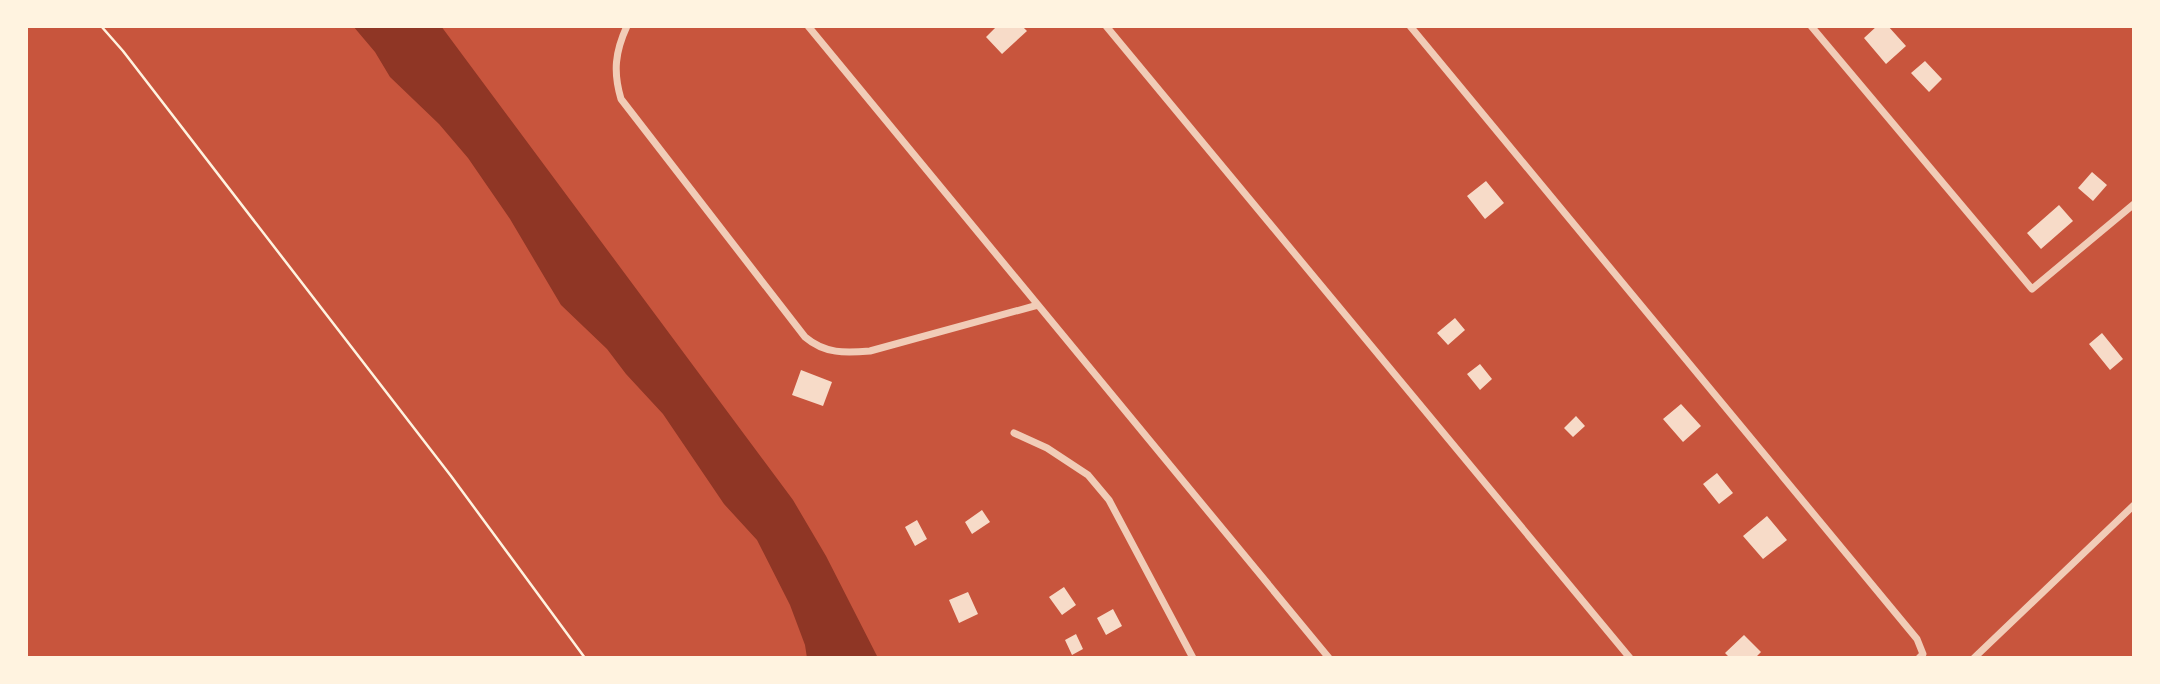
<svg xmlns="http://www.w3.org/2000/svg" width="2160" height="684" viewBox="0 0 2160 684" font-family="Lato,sans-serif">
<rect width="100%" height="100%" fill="#c8553d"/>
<path fill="#8f3625" d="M 353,26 L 441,26 L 793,500 L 826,556 L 878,658 L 807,658 L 805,645 L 790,605 L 757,540 L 724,504 L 663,414 L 626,374 L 607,349 L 561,305 L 510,219 L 468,158 L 439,124 L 390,77 L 375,52 Z"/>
<path fill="#f7dbc8" d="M 997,26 L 1022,26 L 1027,31 L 1002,54 L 986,37 Z
M 1877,26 L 1888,26 L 1906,46 L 1886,64 L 1864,38 Z
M 1925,61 L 1942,79 L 1929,92 L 1911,73 Z
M 2092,172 L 2107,185 L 2093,201 L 2078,188 Z
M 1486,181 L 1504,203 L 1485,219 L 1467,196 Z
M 2059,205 L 2073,221 L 2041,249 L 2027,233 Z
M 1455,318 L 1465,330 L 1448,345 L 1437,333 Z
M 2102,333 L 2123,359 L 2110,370 L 2089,344 Z
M 1480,364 L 1492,379 L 1480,390 L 1467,374 Z
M 801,370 L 832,382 L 823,406 L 792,395 Z
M 1681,404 L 1701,426 L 1683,442 L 1663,419 Z
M 1576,416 L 1585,426 L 1573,437 L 1564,428 Z
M 1717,473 L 1733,493 L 1719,504 L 1703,484 Z
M 982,510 L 990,522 L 972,534 L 965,522 Z
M 1767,516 L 1787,540 L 1763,559 L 1743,536 Z
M 917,520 L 927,539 L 915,546 L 905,527 Z
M 1064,587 L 1076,605 L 1062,615 L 1049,597 Z
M 968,592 L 978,614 L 959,623 L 949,600 Z
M 1113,609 L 1122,626 L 1106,635 L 1097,618 Z
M 1076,634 L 1083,649 L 1072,655 L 1065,640 Z
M 1744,635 L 1761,652 L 1755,658 L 1730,658 L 1725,653 Z"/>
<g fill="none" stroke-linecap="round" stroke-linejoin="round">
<path stroke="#fff3e0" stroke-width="2.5" d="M 101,26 L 123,51 L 451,476 L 585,658"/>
<path stroke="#f1ccb7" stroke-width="7" d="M 627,26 C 615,52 613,72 621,99 L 805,337 C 825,354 845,353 870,351 L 1038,305
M 808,26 L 1329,658
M 1106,26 L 1630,658
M 1410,26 L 1917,639 L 1923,654 L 1919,658
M 1811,26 L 2032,289 L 2134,204
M 1014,433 L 1047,448 L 1088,475 L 1109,500 L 1193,658
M 1974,658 L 2134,505"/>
</g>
<rect width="2160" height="684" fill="none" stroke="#fff3e0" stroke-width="56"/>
</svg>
